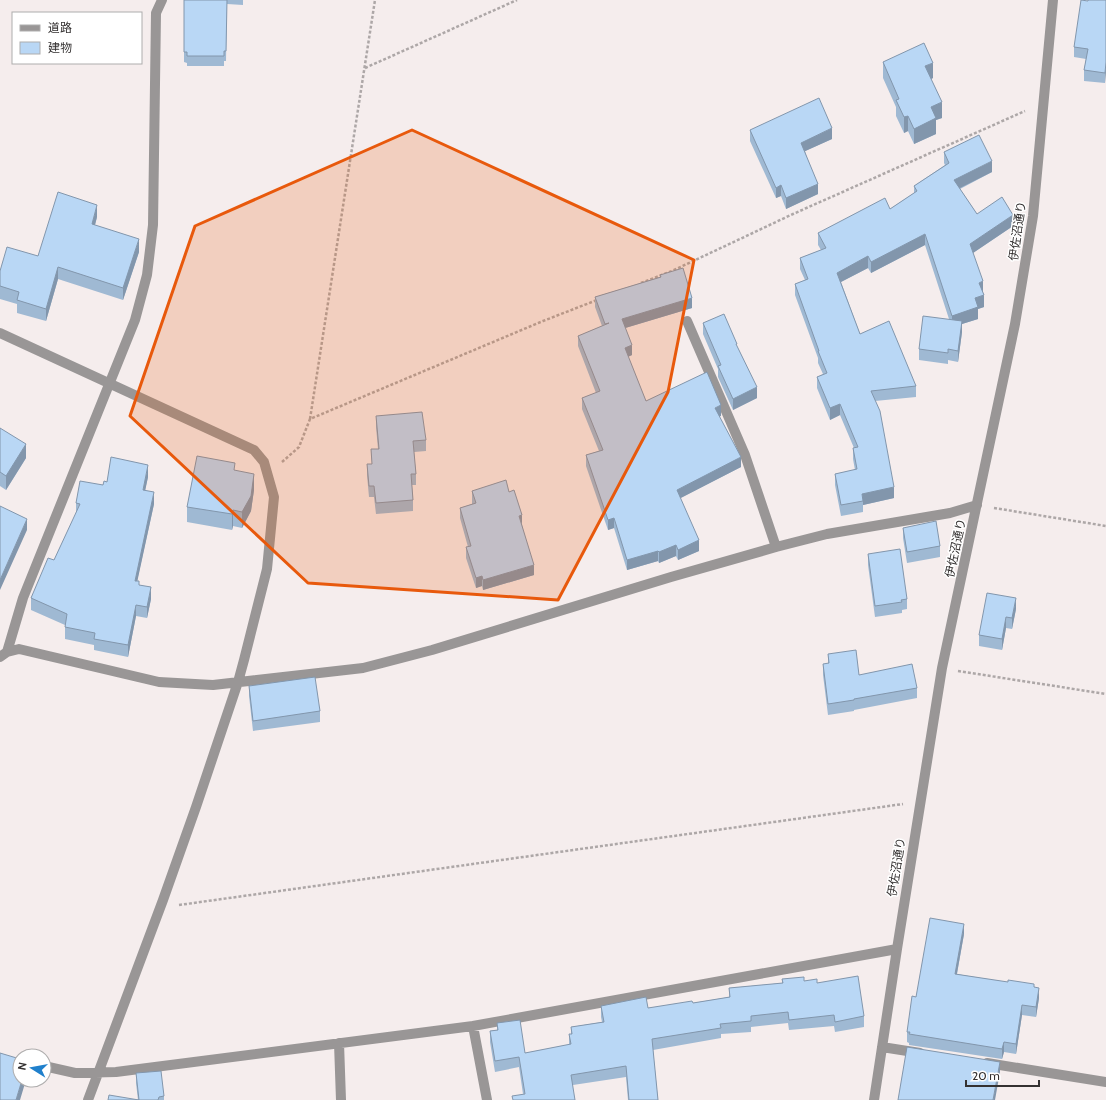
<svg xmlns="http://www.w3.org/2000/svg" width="1106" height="1100" viewBox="0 0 1106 1100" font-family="Cabin,'Noto Sans JP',sans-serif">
<rect width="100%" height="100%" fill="#f5eded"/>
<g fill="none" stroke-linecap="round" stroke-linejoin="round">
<path stroke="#ada7a7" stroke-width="2.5" stroke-dasharray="3 2" stroke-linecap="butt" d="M 365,68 L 517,0
M 641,283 L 672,271 L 793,214 L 1025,111
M 310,419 L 375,0
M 282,462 L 299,447 L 310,419 L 543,321 L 597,300
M 994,508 L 1106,526
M 958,671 L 1106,694
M 179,905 L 903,804"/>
<path stroke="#999696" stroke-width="10" d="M 687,321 L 745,455 L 776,547
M 0,333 L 254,450 L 264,462 L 274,497 L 267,569 L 244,660 L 238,682 L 196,807 L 163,900 L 88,1100
M 7,652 L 23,598 L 135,320 L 147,275 L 153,225 L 156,13 L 162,0
M 0,657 L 7,652 L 19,649 L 159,682 L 213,685 L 363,668 L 432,650 L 671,577 L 776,547 L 827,534 L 950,513 L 977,505
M 473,1026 L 487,1100
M 339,1043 L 341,1100
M 882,1047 L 920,1053
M 987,1063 L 1106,1082
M 44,1066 L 75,1073 L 116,1072 L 473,1026 L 897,949
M 874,1100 L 897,949 L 942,668 L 1015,324 L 1033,216 L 1053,0"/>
</g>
<path fill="#9fb9d3" d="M 184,0 L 243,0 L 243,5 L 227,4 L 226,61 L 224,61 L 224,66 L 187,66 L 187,63 L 184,62 Z
M 1106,0 L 1105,83 L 1084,81 L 1084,70 L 1086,59 L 1074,57 L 1074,47 L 1088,1 Z
M 883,62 L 933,78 L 931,79 L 942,118 L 936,120 L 936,134 L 914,144 L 908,131 L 904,133 L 896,116 L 896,107 L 883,78 Z
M 750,130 L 832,139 L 805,151 L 818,194 L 786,209 L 781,196 L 776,198 L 750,141 Z
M 944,152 L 992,172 L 960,189 L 977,214 L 1013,226 L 973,253 L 983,293 L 984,307 L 978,309 L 978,319 L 962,324 L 962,332 L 958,362 L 948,360 L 948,364 L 919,360 L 919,349 L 949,319 L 925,245 L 871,273 L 868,268 L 841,282 L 860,334 L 916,386 L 916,397 L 875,401 L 894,498 L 863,505 L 863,512 L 841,516 L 835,485 L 835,474 L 855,470 L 853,459 L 853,448 L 854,448 L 840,415 L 830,420 L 817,388 L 817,377 L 823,374 L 818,363 L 818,358 L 795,295 L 795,284 L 805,280 L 800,269 L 800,258 L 821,250 L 818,245 L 818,233 L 890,209 L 914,193 L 914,186 L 945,165 L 944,163 Z
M 97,217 L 95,225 L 139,252 L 123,300 L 58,279 L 46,321 L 17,313 L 17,304 L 0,299 L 0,271 L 38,256 Z
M 660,275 L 692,308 L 625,328 L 632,355 L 628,357 L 646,401 L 721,416 L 719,416 L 741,467 L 680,498 L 699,551 L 678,560 L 676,556 L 659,563 L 658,561 L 627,570 L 614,528 L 608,530 L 586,466 L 586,455 L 599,451 L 582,409 L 582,398 L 596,393 L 578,346 L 578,336 L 602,326 L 595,307 L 595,297 L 660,277 Z
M 703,323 L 737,347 L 757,398 L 733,410 L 718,377 L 718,369 L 703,334 Z
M 376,416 L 426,440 L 426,451 L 414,452 L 416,474 L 416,485 L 412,485 L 413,500 L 413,511 L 376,514 L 374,497 L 369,497 L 367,475 L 367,464 L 372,464 L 371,449 L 378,449 L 376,427 Z
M 0,428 L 26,458 L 6,490 L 0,486 Z
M 235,471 L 254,490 L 251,511 L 242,528 L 233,526 L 232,530 L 187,522 L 187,507 Z
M 148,477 L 145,490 L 154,504 L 137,581 L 139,585 L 151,599 L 147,618 L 136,616 L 128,657 L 94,650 L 94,645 L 65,639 L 65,625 L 31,610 L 31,598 L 54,560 L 76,514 L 76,503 L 103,485 L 107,482 Z
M 472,491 L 509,492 L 522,525 L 534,575 L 483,590 L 482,586 L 476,588 L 466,558 L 466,547 L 468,547 L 460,518 L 460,508 L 472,504 Z
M 903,528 L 940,546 L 940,557 L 907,563 L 903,538 Z
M 868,554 L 907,599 L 907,609 L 902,610 L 902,613 L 875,617 L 868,565 Z
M 1016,609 L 1012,629 L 1006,628 L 1002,650 L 979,646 L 979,635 Z
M 828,654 L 859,675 L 917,688 L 917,698 L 854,710 L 854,711 L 828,715 L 823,675 L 823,664 L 828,664 Z
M 249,686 L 320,711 L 320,722 L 253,731 L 249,696 Z
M 964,934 L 957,974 L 1034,987 L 1039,998 L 1036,1017 L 1022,1015 L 1016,1054 L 1004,1052 L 1002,1059 L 909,1045 L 909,1043 L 907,1042 L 907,1032 L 916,997 Z
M 782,979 L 804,981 L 817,983 L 864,1016 L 864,1027 L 835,1032 L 834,1026 L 789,1030 L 788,1023 L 751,1027 L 751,1032 L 721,1034 L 721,1038 L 653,1050 L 658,1100 L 628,1100 L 626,1077 L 573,1085 L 523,1094 L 519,1067 L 495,1072 L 490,1042 L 490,1031 L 497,1030 L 497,1023 L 525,1053 L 569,1045 L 569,1034 L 571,1034 L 571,1027 L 602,1022 L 601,1017 L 601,1006 L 648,1008 L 693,1003 L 729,997 L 729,988 L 782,983 Z
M 136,1073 L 164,1096 L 164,1100 L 108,1100 L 138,1100 L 136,1083 Z"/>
<path fill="#8296ac" d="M 1106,62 L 1106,72 L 1105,83 L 1105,73 Z
M 933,63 L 933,78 L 925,82 L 925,66 Z
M 942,102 L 942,118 L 936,120 L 936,134 L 914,144 L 914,129 L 931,107 Z
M 908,116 L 908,131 L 904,133 L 904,117 Z
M 832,128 L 832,139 L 801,153 L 801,143 Z
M 992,161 L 992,172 L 954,191 L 954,180 Z
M 818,184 L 818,194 L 786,209 L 786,198 Z
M 781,185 L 781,196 L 776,198 L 776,188 Z
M 97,205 L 97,217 L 92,236 L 92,224 Z
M 1013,215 L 1013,226 L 970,255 L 970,244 Z
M 925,234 L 925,245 L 871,273 L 871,262 Z
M 139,239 L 139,252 L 123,300 L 123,288 Z
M 868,256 L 868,268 L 837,284 L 837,273 Z
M 58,267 L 58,279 L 46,321 L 46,309 Z
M 983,281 L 983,293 L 979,294 L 979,283 Z
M 984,295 L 984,307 L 978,309 L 978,319 L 962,324 L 962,332 L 958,362 L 958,351 L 952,327 L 952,316 L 975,298 Z
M 692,298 L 692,308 L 622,329 L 622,319 Z
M 632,345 L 632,355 L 625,358 L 625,348 Z
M 757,387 L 757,398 L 733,410 L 733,399 Z
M 840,404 L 840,415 L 830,420 L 830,408 Z
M 721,405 L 721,416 L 715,418 L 715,408 Z
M 26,444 L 26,458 L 6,490 L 6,476 Z
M 741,457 L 741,467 L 677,500 L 677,490 Z
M 148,465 L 148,477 L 143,501 L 143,490 Z
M 254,474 L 254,490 L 251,511 L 242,528 L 242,512 Z
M 894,487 L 894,498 L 863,505 L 863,501 L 862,494 Z
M 154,492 L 154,504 L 135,592 L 135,581 Z
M 233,510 L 233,526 L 232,530 L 232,514 Z
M 522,515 L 522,525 L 519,516 Z
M 614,518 L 614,528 L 608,530 L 608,520 Z
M 27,519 L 27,530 L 0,590 L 0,580 Z
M 699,540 L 699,551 L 678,560 L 678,550 Z
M 676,545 L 676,556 L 659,563 L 659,552 Z
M 658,551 L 658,561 L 627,570 L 627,560 Z
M 534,565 L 534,575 L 483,590 L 483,580 Z
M 482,576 L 482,586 L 476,588 L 476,578 Z
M 151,587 L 151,599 L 147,618 L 147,607 Z
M 1016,598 L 1016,609 L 1012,629 L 1012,618 Z
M 136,605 L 136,616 L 128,657 L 128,645 Z
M 1006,617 L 1006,628 L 1002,650 L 1002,639 Z
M 964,924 L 964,934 L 955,984 L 955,974 Z
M 1039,988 L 1039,998 L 1036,1017 L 1036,1007 Z
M 1022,1005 L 1022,1015 L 1016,1054 L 1016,1044 Z
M 1004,1042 L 1004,1052 L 1002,1059 L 1002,1049 Z
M 1000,1062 L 1000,1072 L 995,1100 L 993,1100 Z
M 22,1080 L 26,1080 L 20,1100 L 16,1100 Z"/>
<path fill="#b9d7f5" stroke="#8296ac" d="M 184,0 L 227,0 L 226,51 L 224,51 L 224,56 L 187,56 L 187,52 L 184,52 Z
M 1081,0 L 1088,1 L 1088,0 L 1106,0 L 1106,62 L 1105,73 L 1084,70 L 1088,49 L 1074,47 Z
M 924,43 L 933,63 L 925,66 L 942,102 L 931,107 L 936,118 L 914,129 L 908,116 L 904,117 L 896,100 L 899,99 L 883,62 Z
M 819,98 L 832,128 L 801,143 L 818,184 L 786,198 L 781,185 L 776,188 L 750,130 Z
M 979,135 L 992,161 L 954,180 L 977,214 L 1002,197 L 1013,215 L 970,244 L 983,281 L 979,283 L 984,295 L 975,298 L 978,307 L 952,316 L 925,234 L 871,262 L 868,256 L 837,273 L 860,334 L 889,321 L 916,386 L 871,391 L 880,411 L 894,487 L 862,494 L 863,501 L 841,505 L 835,474 L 857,469 L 853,448 L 858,447 L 840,404 L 830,408 L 817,377 L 827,373 L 818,351 L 819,351 L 795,284 L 808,279 L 800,258 L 826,248 L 818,233 L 885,198 L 890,209 L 917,191 L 914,186 L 949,163 L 944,152 Z
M 58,192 L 97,205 L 92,224 L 139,239 L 123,288 L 58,267 L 46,309 L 17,300 L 19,292 L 0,286 L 0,271 L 7,247 L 38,256 Z
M 683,268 L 692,298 L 622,319 L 632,345 L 625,348 L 646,401 L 707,372 L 721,405 L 715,408 L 741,457 L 677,490 L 699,540 L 678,550 L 676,545 L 659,552 L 658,551 L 627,560 L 614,518 L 608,520 L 586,455 L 603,450 L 582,398 L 600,391 L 578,336 L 609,323 L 605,324 L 595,297 L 661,277 L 660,275 Z
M 724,314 L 737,344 L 736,344 L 757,387 L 733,399 L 718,366 L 721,365 L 703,323 Z
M 923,316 L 962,321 L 958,351 L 948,349 L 948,353 L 919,349 Z
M 422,412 L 426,440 L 413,441 L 416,474 L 411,474 L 413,500 L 376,503 L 374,486 L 369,486 L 367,464 L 372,464 L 371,449 L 379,449 L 376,416 Z
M 0,428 L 26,444 L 6,476 L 0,472 Z
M 197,456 L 235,463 L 234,470 L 254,474 L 251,496 L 242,512 L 233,510 L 232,514 L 187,507 Z
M 111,457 L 148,465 L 143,490 L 154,492 L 135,581 L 139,581 L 139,585 L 151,587 L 147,607 L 136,605 L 128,645 L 94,639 L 95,633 L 65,627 L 67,614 L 31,598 L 48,558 L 54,560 L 80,504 L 76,503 L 80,481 L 103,485 L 104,481 L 107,482 Z
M 506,480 L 509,492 L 514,490 L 522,515 L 519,516 L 534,565 L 483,580 L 482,576 L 476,578 L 466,547 L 471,546 L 460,508 L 476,503 L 472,491 Z
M 0,506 L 27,519 L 0,580 Z
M 936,521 L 940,546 L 907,552 L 903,528 Z
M 900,549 L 907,599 L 901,600 L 902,602 L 875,606 L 868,554 Z
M 987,593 L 1016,598 L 1012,618 L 1006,617 L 1002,639 L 979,635 Z
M 856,650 L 859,675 L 912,664 L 917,688 L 854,699 L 854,700 L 828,704 L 823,664 L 829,663 L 828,654 Z
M 315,677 L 320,711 L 253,721 L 249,686 Z
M 930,918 L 964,924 L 955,974 L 1008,982 L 1008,980 L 1034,984 L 1034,987 L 1039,988 L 1036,1007 L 1022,1005 L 1016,1044 L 1004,1042 L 1002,1049 L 909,1034 L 910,1032 L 907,1032 L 912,996 L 916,997 Z
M 858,976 L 864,1016 L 835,1022 L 834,1015 L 789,1020 L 788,1012 L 751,1016 L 751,1021 L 720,1024 L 721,1028 L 652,1039 L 658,1100 L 629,1100 L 626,1066 L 571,1075 L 575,1100 L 513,1100 L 512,1096 L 525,1094 L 519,1057 L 495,1061 L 490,1031 L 498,1030 L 497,1023 L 520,1020 L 525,1053 L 571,1044 L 569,1034 L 572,1034 L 571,1027 L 604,1022 L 601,1006 L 646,997 L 648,1008 L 692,1001 L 693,1003 L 730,997 L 729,988 L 783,983 L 782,979 L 804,977 L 804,981 L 817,979 L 817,983 Z
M 907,1047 L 1000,1062 L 993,1100 L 898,1100 Z
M 0,1053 L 20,1059 L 20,1080 L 22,1080 L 16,1100 L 0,1100 Z
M 161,1071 L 164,1096 L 159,1097 L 158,1100 L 108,1100 L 109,1095 L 139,1100 L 136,1073 Z"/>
<path fill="#e8590c" fill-opacity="0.2" stroke="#e8590c" stroke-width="3" stroke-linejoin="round" d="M 412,130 L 694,260 L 668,392 L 558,600 L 308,583 L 130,416 L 195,226 Z"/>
<g text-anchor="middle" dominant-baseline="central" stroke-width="3" stroke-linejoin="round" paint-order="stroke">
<g font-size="12" fill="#343131" stroke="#fff">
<text transform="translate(1017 231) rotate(-82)">伊佐沼通り</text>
<text transform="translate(955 548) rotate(-78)">伊佐沼通り</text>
<text transform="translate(896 867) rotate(-81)">伊佐沼通り</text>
</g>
</g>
<rect x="12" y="12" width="130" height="52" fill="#ffffff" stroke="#aeadad"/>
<rect x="20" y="25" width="20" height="6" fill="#999696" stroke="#aeadad"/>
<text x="48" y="32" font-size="12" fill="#343131">道路</text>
<rect x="20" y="42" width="20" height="12" fill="#b9d7f5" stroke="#aeadad"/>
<text x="48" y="52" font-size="12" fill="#343131">建物</text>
<g transform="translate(32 1068) rotate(281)"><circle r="19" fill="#ffffff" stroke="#aeadad"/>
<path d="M0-3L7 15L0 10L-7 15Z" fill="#2080cc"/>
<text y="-6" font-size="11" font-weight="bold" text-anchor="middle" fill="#343131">N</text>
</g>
<path d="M966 1080v6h73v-6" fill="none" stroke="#343131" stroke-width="2"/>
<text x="972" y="1080" font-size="12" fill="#343131" stroke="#ffffff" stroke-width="3" paint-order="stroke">20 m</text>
</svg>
